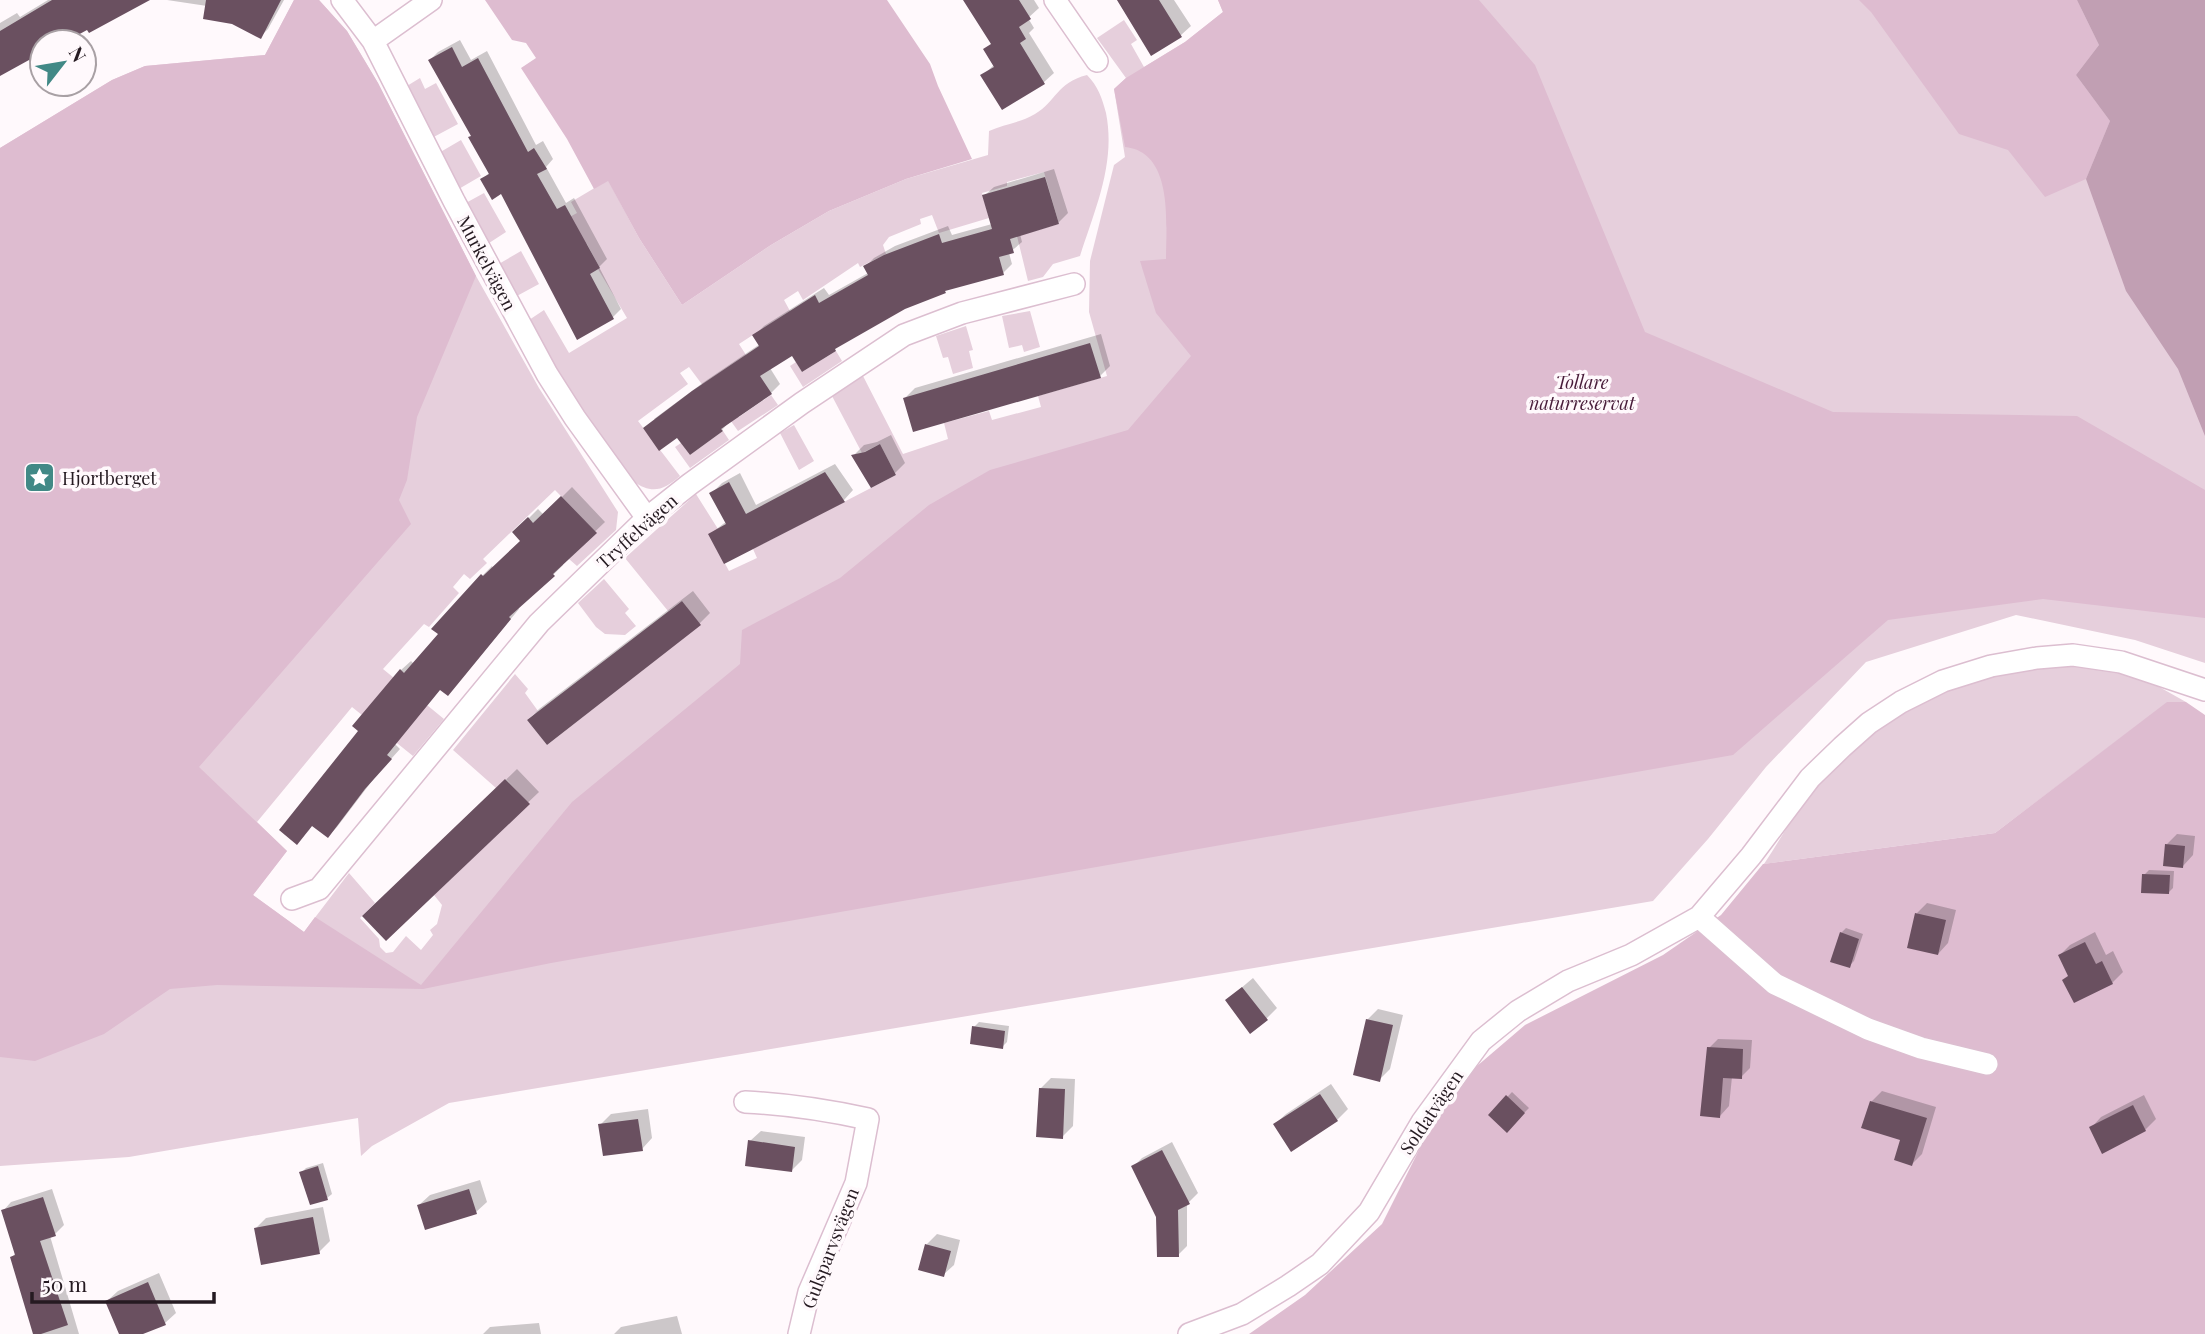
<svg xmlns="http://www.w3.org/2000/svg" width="2205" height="1334" viewBox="0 0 2205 1334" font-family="'Playfair Display',serif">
<rect width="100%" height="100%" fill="#fff9fc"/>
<path fill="#e6cfdc" d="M 294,0 L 319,0 L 347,31 L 378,83 L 476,276 L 539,388 L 618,512 L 616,530 L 577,566 L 569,559 L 596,532 L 555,490 L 483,559 L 487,563 L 470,579 L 464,574 L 453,587 L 459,593 L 429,627 L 424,624 L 383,669 L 444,719 L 413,756 L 352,707 L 257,822 L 287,851 L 253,895 L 304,932 L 349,873 L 375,903 L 360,918 L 379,939 L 380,947 L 386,953 L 393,952 L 406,936 L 421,950 L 433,935 L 430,930 L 437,924 L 442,905 L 434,895 L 529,804 L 506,779 L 496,788 L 453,750 L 515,674 L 528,689 L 525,693 L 538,711 L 527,720 L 547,745 L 700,625 L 682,601 L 668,611 L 625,558 L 696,494 L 718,529 L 709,534 L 729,571 L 757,558 L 753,549 L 896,475 L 880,444 L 862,453 L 832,396 L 863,376 L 903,454 L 948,439 L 944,423 L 989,411 L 992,420 L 1041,407 L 1038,396 L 1107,376 L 1089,312 L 1090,261 L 1114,165 L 1125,157 L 1114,89 L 1126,78 L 1097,38 L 1124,20 L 1137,40 L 1131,44 L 1144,67 L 1185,42 L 1223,12 L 1218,0 L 2205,0 L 2205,663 L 2135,640 L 2016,615 L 1866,662 L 1766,767 L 1708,839 L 1653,901 L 449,1103 L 372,1146 L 361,1156 L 358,1118 L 129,1157 L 0,1166 L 0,148 L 112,80 L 145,66 L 265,55 Z
M 1087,75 C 1098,86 1102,98 1106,113 C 1116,163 1095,209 1080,256 L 1053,264 L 1043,277 L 1028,281 L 1017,236 L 1059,224 L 1044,172 L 1007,182 L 1007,186 L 982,193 L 989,218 L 939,233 L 932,215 L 920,219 L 921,224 L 889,237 L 883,245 L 886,254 L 860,267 L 858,263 L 803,300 L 798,291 L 784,300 L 790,311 L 739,344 L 746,355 L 704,387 L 689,367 L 680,373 L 688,384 L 638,421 L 680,476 C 664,490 652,495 633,481 L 551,364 L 526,322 L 544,310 L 569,353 L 627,318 L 598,269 L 600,268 L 587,244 L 555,225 L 577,213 L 571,202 L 608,180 L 639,238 L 682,305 L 771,245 L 829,211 L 906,179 L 988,155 L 989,131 C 1004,124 1020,123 1035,114 C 1057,101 1056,83 1087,75 Z
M 420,78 L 425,89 L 436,83 L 458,124 L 430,139 L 402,89 Z
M 461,140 L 481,176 L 457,190 L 437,154 Z
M 484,193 L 506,232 L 486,245 L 464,204 Z
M 521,251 L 539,284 L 515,297 L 497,265 Z
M 1030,311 L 1040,347 L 1024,352 L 1022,345 L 1009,348 L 1002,316 Z
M 966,326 L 973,350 L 969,351 L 973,368 L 953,374 L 948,357 L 943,358 L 936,336 Z
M 836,351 L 842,361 L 803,387 L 790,366 L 796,362 L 802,372 Z
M 771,395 L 778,405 L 738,431 L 728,417 L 739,417 Z
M 794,425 L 814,461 L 799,470 L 780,433 Z
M 723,431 L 729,440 L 690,468 L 675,447 L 681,443 L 690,455 Z
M 604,579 L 629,609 L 625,613 L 636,626 L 625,635 L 605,634 L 596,627 L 578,603 Z
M 2073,662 L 2117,671 L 2154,684 L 2186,702 L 2167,703 L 1995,833 L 1764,864 C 1777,845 1788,824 1802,805 C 1849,744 1911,694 1988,676 C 2016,670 2045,667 2073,662 Z"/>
<path fill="#debcd0" d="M 294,0 L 319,0 L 347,31 L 378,83 L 476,276 L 417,417 L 407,480 L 399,500 L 411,524 L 199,767 L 287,851 L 253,895 L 304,932 L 315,917 L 421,985 L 572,802 L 740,664 L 742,630 L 840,578 L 929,505 L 990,470 L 1128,430 L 1191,356 L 1156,313 L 1140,261 L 1166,259 C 1166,224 1174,152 1125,147 L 1114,89 L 1126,78 L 1185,42 L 1223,12 L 1218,0 L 1479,0 L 1535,65 L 1645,332 L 1833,412 L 2077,416 L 2205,490 L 2205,618 L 2043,599 L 1888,620 L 1733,755 L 551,963 L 423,989 L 217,985 L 170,989 L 104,1034 L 35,1061 L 0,1057 L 0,148 L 112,80 L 145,66 L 265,55 Z
M 485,0 L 887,0 L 930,64 L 938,86 L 972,159 L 906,179 L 829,211 L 771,245 L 682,305 L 639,238 L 608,181 L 594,189 L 567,139 L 521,68 L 536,58 L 526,43 L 512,40 Z
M 1859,0 L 2077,0 L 2099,45 L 2076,75 L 2110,121 L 2086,179 L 2045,197 L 2008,150 L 1959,134 L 1871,12 Z
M 2167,702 L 2186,702 L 2205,715 L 2205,1334 L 1249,1334 L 1305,1295 L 1382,1224 L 1428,1132 L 1470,1072 L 1525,1025 L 1663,955 L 1721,915 L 1763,864 L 1995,833 Z"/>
<path fill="#c19fb3" d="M 2077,0 L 2205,0 L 2205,436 L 2178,369 L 2126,291 L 2086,179 L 2110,121 L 2076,75 L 2099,45 Z"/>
<path fill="#0003" d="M 48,0 L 147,0 L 87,27 L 62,42 L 42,42 L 42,54 L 29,58 L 0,74 L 0,23 L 17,13 L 20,17 Z
M 167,0 L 284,0 L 268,29 L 261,36 L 207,6 Z
M 965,0 L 1034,0 L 1039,8 L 1028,18 L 1034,28 L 1029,33 L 1054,73 L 1044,82 L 1003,108 L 983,75 L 995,64 L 992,43 Z
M 1117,0 L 1174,0 L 1191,26 L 1181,35 L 1152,54 Z
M 460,40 L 471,60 L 487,51 L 536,145 L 543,141 L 553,159 L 546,167 L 566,203 L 574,198 L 607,259 L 599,267 L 621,309 L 613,317 L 578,337 L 501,192 L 482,180 L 490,172 L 473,135 L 430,60 L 438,52 Z
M 1054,169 L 1068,213 L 1058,223 L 1020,234 L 1022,242 L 1009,253 L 1012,264 L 1003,273 L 948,289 L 904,307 L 841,343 L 835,349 L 793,354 L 770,368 L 780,384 L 771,393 L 731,420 L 722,430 L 678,436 L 654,419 L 704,382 L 760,344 L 754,336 L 764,326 L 824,288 L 829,295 L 868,273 L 865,267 L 874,258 L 895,246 L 948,226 L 952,235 L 992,224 L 984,196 L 994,187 Z
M 1101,334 L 1110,366 L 1100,376 L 905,398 L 915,388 Z
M 891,435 L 905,463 L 895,473 L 854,455 L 864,445 L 877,442 Z
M 835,464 L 853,490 L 844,500 L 710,534 L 727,521 L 712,493 L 722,483 L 740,473 L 756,505 Z
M 572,487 L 605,522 L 562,563 L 563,565 L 554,574 L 518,607 L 519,609 L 457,684 L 441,688 L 395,744 L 400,749 L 375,777 L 337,827 L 328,836 L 313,824 L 307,833 L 360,730 L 401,670 L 411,661 L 414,664 L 440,634 L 482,576 L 492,566 L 493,568 L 522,540 L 515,532 L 538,509 L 544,515 Z
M 693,591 L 710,613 L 699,624 L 529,720 L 539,709 Z
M 517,769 L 539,792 L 386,938 L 365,916 Z
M 2177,834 L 2195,836 L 2193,855 L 2183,866 L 2167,844 Z
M 2149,870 L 2174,871 L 2173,888 L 2169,892 L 2144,875 Z
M 1927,903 L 1956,910 L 1948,943 L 1938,954 L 1917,913 Z
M 1846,928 L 1863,934 L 1854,961 L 1849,966 L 1841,933 Z
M 2095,932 L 2106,955 L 2113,951 L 2123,972 L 2112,983 L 2075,1001 L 2069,975 L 2060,955 L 2070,945 Z
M 1253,978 L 1277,1008 L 1266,1019 L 1227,1000 Z
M 1378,1009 L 1403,1015 L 1390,1069 L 1379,1080 L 1367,1020 Z
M 979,1022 L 1009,1026 L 1007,1042 L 1002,1047 L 974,1027 Z
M 1718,1039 L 1752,1040 L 1750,1068 L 1741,1077 L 1732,1077 L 1729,1106 L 1720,1116 L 1709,1048 Z
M 1051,1078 L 1075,1079 L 1073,1126 L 1062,1137 L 1040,1089 Z
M 1331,1084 L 1348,1109 L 1337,1120 L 1291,1150 L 1275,1124 L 1286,1114 Z
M 1882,1091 L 1936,1107 L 1922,1154 L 1912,1164 L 1902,1139 L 1871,1102 Z
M 1512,1092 L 1529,1108 L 1507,1130 L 1490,1115 Z
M 2144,1095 L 2156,1119 L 2145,1130 L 2091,1128 L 2101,1117 Z
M 648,1109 L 652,1138 L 642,1149 L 600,1125 L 611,1114 Z
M 761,1131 L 805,1137 L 802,1160 L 791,1171 L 750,1141 Z
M 1172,1142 L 1198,1193 L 1187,1204 L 1187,1246 L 1178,1255 L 1133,1167 L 1142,1158 Z
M 323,1163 L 332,1194 L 327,1198 L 301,1173 L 306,1168 Z
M 480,1180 L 487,1202 L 476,1212 L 419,1205 L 430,1195 Z
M 52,1189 L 64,1225 L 55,1234 L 50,1236 L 79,1334 L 35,1334 L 12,1257 L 16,1253 L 3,1211 L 11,1202 Z
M 323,1207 L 330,1241 L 319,1252 L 256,1228 L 266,1218 Z
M 937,1234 L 960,1240 L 954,1265 L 943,1275 L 927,1244 Z
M 159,1273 L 176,1313 L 165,1323 L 139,1334 L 121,1334 L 107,1301 L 118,1291 Z
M 677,1316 L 682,1334 L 614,1334 L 621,1327 Z
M 539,1323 L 541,1334 L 483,1334 L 490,1327 Z"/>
<path fill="#6a5060" d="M 52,0 L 150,0 L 89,33 L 87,30 L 65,42 L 42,42 L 42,83 L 29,60 L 0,76 L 0,31 Z
M 206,0 L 281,0 L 261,39 L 232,24 L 203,19 Z
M 963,0 L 1019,0 L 1031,19 L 1019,27 L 1026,39 L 1020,43 L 1045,84 L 1002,110 L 980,75 L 994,67 L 983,49 L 991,44 Z
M 1117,0 L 1159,0 L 1182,37 L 1151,56 Z
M 452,47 L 462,67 L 478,58 L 528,152 L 534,148 L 547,169 L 537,174 L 557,209 L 565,205 L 600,268 L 590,274 L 614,319 L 577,340 L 501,194 L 492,200 L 480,179 L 489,174 L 468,137 L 471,136 L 428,60 Z
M 1045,177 L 1059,224 L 1010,239 L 1014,253 L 999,257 L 1004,275 L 945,291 L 946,293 L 905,309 L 835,349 L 836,351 L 802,372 L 792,356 L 760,376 L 772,394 L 721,429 L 723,431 L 690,455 L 677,438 L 659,451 L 643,428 L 692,391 L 759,346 L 752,335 L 815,295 L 819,303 L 868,275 L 863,266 L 884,255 L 939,234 L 942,243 L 992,229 L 982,195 Z
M 1090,343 L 1101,378 L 913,432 L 903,398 Z
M 880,444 L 896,475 L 871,488 L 851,455 L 865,452 Z
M 825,472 L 845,502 L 724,564 L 708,534 L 726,524 L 709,493 L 729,482 L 746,514 Z
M 561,496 L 597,533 L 553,574 L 555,576 L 509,617 L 511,619 L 448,696 L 440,690 L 387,755 L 392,759 L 365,789 L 328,838 L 312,826 L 297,845 L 279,830 L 358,731 L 352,726 L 400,669 L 404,673 L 438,634 L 431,629 L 481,574 L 483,576 L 520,541 L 512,532 L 528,517 L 533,523 Z
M 682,601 L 701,625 L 547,745 L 527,720 Z
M 505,779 L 530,804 L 386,941 L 362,916 Z
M 2165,844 L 2185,846 L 2183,868 L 2163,866 Z
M 2142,874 L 2170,875 L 2169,894 L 2141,893 Z
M 1915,913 L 1946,920 L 1938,955 L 1907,948 Z
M 1840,932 L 1859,939 L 1850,968 L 1830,962 Z
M 2085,942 L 2096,964 L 2102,961 L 2113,984 L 2074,1003 L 2062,980 L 2068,976 L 2058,955 Z
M 1242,987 L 1268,1020 L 1250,1034 L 1225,1000 Z
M 1366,1019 L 1393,1025 L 1380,1082 L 1353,1075 Z
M 972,1026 L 1005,1031 L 1003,1049 L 970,1044 Z
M 1707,1047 L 1743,1049 L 1742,1079 L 1723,1078 L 1720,1118 L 1700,1116 Z
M 1039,1088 L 1065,1089 L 1063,1139 L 1036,1137 Z
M 1320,1094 L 1338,1121 L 1291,1152 L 1273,1124 Z
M 1506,1095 L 1525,1113 L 1507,1133 L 1488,1115 Z
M 1870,1101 L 1927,1118 L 1912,1166 L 1894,1160 L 1900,1140 L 1861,1128 Z
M 2133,1105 L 2146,1131 L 2102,1154 L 2089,1127 Z
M 638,1119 L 643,1151 L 603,1156 L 598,1124 Z
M 748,1140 L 795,1147 L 792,1172 L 745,1166 Z
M 1162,1150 L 1190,1204 L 1178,1210 L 1179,1257 L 1157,1257 L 1156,1217 L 1131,1166 Z
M 318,1166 L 328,1200 L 310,1205 L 299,1172 Z
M 469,1189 L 477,1214 L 425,1230 L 417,1205 Z
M 43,1197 L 56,1236 L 40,1241 L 68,1325 L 41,1334 L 33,1334 L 10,1257 L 15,1255 L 1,1210 Z
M 313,1217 L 320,1254 L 261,1265 L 254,1228 Z
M 925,1244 L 951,1251 L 944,1277 L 918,1270 Z
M 148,1282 L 166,1325 L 143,1334 L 119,1334 L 105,1301 Z"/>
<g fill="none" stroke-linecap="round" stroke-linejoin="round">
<defs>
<path id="minor" d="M 342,0 L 373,41 L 454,201 L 547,374 L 575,418 L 647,518
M 1055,0 L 1097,61
M 373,41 L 431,0
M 292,899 L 319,889 L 539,623 L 647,518 L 690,484 L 802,403 L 904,335 L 962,313 L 1074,284
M 1699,917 L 1751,856 L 1810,778 L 1842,747 L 1869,723 L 1901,702 L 1943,681 L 1991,666 L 2037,658 L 2073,655 L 2121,662 L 2205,690
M 745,1102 C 787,1104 827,1110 868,1119 L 856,1183 L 809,1292 L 799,1334
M 1189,1334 L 1242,1314 L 1288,1286 L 1320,1264 L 1369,1212 L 1422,1122 L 1481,1041 L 1518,1011 L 1568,981 L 1631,955 L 1699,917 L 1775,984 L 1868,1029 L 1921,1048 L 1987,1064"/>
</defs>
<use href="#minor" stroke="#dcbed0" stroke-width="24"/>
<use href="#minor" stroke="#fff" stroke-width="21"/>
</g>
<defs>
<symbol id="sight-square" viewBox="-11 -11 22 22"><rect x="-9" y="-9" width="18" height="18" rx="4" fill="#418986" stroke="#fff9fc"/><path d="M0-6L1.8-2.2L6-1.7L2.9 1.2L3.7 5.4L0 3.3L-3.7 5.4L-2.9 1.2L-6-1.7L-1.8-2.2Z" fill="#fff"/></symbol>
</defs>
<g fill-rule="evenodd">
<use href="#sight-square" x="22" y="460" width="35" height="35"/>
</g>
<g text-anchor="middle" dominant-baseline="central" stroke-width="7" stroke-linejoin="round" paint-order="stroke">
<g font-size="18" fill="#251a21" stroke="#fff9fc">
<text transform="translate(487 263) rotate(62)">Murkelvägen</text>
<text transform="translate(637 531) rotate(-42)">Tryffelvägen</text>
<text transform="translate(1431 1112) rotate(-56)">Soldatvägen</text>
<text transform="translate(830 1248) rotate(-69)">Gulsparvsvägen</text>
</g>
<g font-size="18" font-style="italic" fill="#481c39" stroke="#fff9fc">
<text x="1582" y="382">Tollare<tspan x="1582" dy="21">naturreservat</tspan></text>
</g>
<g font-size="18" fill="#251a21" stroke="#fff9fc" text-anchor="start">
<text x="62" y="478">Hjortberget</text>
</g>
</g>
<g transform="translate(63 63) rotate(59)"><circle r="33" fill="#fff9fc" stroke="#a8a0a4" stroke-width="2"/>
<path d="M0-5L12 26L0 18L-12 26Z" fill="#418986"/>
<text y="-10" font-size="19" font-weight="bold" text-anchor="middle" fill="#251a21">N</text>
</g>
<path d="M32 1292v10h182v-10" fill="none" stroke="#251a21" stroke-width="3.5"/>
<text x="42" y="1292" font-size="21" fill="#251a21" stroke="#fff9fc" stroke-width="5" paint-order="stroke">50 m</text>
</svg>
